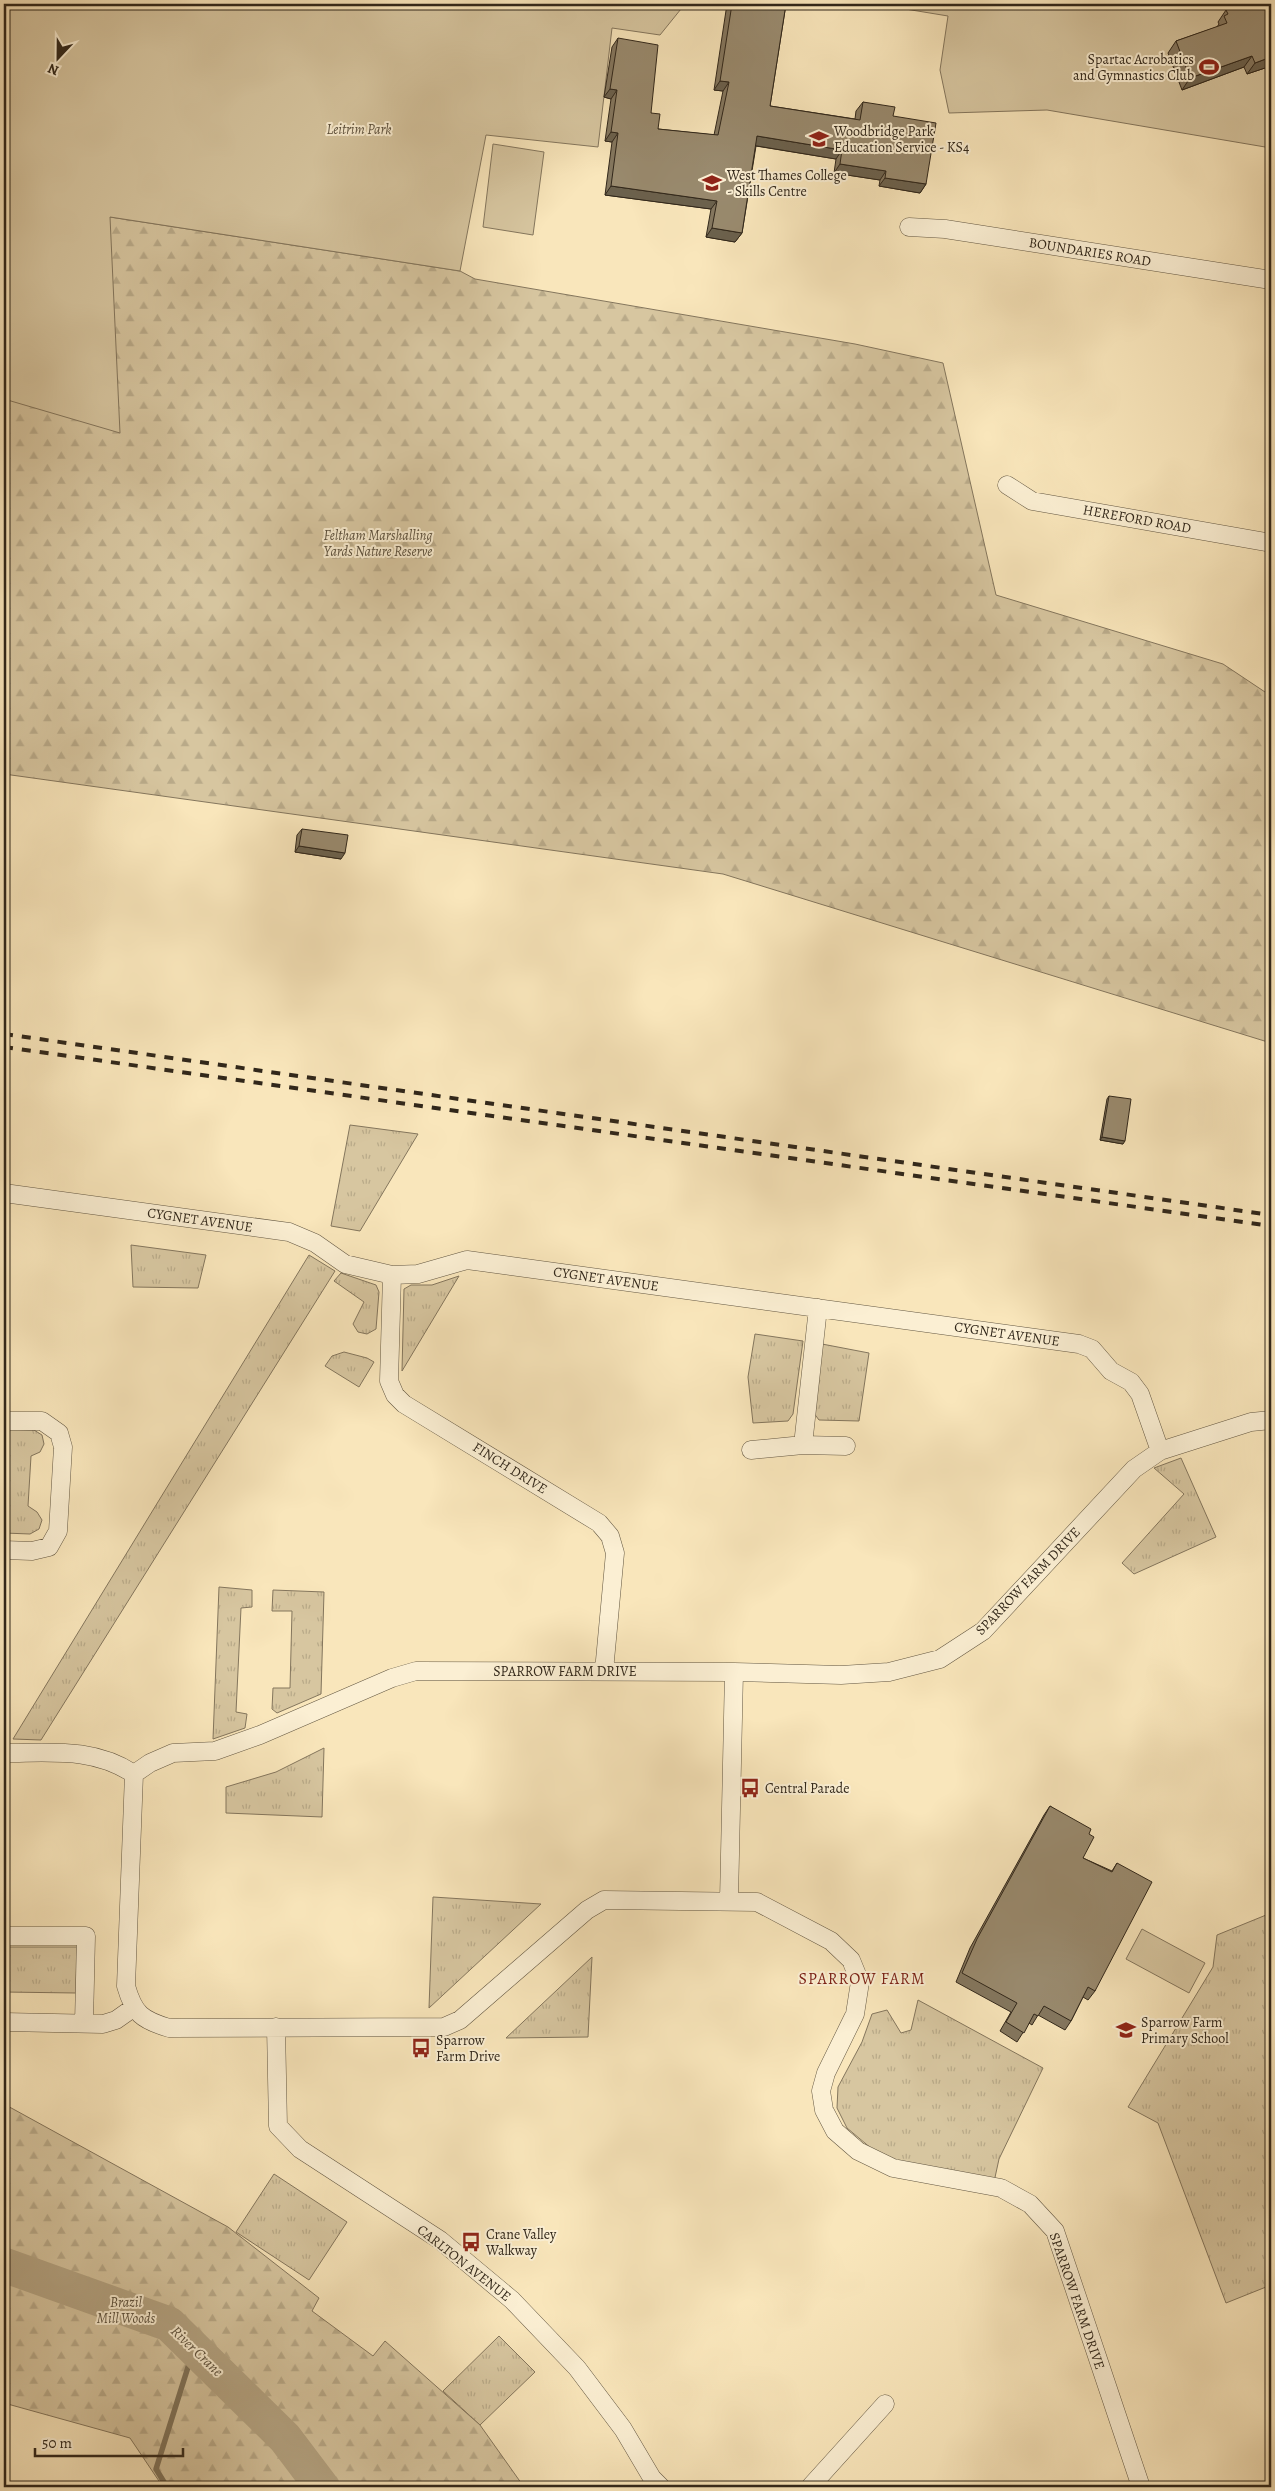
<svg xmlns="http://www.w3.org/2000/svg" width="1275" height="2491" viewBox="0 0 1275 2491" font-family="Alegreya,serif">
<defs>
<pattern id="grass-tufts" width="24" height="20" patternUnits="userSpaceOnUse" patternTransform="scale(1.25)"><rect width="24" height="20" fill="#d7c6a0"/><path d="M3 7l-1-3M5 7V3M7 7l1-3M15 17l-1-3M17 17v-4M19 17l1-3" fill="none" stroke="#b9aa89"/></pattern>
<pattern id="forest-firs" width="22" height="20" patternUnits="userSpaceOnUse" patternTransform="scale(1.25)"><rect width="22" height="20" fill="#d7c6a0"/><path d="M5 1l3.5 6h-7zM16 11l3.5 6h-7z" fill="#b9aa89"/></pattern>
</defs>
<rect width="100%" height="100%" fill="#f9e6bb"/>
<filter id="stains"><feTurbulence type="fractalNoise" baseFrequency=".004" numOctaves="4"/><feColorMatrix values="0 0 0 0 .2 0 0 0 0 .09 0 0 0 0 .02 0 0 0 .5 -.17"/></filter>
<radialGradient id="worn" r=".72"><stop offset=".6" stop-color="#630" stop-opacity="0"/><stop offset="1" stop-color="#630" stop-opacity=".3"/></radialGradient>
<path fill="url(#grass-tufts)" stroke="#84765d" d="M 350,1125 L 418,1134 L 360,1231 L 331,1226 Z
M 131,1245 L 206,1255 L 198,1288 L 133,1287 Z
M 309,1255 L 335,1271 L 41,1740 L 13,1739 Z
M 341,1273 L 376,1285 L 379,1292 L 376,1329 L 367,1334 L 358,1332 L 353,1324 L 364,1302 L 334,1281 Z
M 459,1276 L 402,1371 L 404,1289 L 411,1285 L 432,1285 Z
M 755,1334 L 803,1341 L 793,1414 L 788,1421 L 753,1423 L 748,1377 Z
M 822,1344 L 869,1353 L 859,1421 L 819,1420 L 813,1412 Z
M 344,1352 L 367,1358 L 374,1362 L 359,1387 L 325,1366 L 332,1356 Z
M 4,1429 L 34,1430 L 42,1435 L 44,1444 L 40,1452 L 31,1456 L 28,1506 L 37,1512 L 42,1520 L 39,1529 L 30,1534 L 4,1533 Z
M 1181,1458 L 1216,1537 L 1134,1574 L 1122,1563 L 1184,1494 L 1154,1468 Z
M 219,1587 L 252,1590 L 252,1607 L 241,1608 L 236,1712 L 247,1714 L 245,1728 L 213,1739 Z
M 273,1590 L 324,1592 L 321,1694 L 277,1713 L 272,1709 L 273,1688 L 290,1688 L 292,1611 L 272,1611 Z
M 324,1748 L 322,1817 L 226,1813 L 226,1787 L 276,1772 Z
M 433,1897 L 541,1904 L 429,2008 Z
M 1271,1913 L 1271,2285 L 1226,2303 L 1158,2123 L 1128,2107 L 1213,1967 L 1217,1935 Z
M 4,1947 L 77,1947 L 76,1993 L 4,1992 Z
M 592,1957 L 588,2037 L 506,2038 Z
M 918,2000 L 1043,2068 L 999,2159 L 994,2182 L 911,2167 L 872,2149 L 847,2128 L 837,2108 L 838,2087 L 862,2042 L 872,2014 L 887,2010 L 901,2033 L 911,2030 Z
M 274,2174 L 347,2222 L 309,2280 L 236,2232 Z
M 499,2336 L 535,2372 L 480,2425 L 443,2391 Z"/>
<path fill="url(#forest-firs)" stroke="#84765d" d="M 4,4 L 110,217 L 460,271 L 475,279 L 855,344 L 943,363 L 996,595 L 1223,664 L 1271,696 L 1271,1043 L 723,874 L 4,774 Z
M 4,2104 L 228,2227 L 319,2298 L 312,2311 L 373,2356 L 385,2341 L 480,2425 L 524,2487 L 163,2487 L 130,2438 L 4,2403 Z"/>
<path fill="#d7c6a0" stroke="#84765d" d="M 4,4 L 685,4 L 660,35 L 612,28 L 598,147 L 486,135 L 460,271 L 110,217 L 120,433 L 4,399 Z
M 875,4 L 1271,4 L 1271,148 L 1047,110 L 949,113 L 940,70 L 948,16 Z
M 493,144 L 544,152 L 533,235 L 483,227 Z
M 1142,1929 L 1205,1963 L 1189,1993 L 1126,1959 Z"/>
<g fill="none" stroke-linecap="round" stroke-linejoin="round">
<path stroke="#80735a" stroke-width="5.5" d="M 167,2487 L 156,2469 L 194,2348"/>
<path stroke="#b5a584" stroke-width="35" d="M 4,2265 L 169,2324 L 285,2438 L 322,2487"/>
<defs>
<path id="street" d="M 909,227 L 945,229 L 1271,280
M 1007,485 L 1032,501 L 1271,543
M 4,1193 L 289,1232 L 315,1243 L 345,1264 L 392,1275 L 418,1274 L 467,1260 L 1079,1344 L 1092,1349 L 1111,1371 L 1131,1382 L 1140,1394 L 1160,1451
M 392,1275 L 389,1381 L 395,1395 L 404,1404 L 599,1523 L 610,1536 L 615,1553 L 604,1671
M 4,1421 L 42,1421 L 59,1433 L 63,1447 L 58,1531 L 49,1547 L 32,1551 L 4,1550
M 803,1445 L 846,1446
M 751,1450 L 803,1445 L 818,1308
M 4,1753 C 51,1753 93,1747 134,1774
M 729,1900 L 734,1672
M 4,1936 L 86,1936 L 84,2023
M 4,2022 L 103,2024 L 116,2020 L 133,2008
M 276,2027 L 278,2126 L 300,2149 L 440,2240 L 512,2300 L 577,2368 L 623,2429 L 652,2478 L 661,2487
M 810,2487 L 885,2404
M 1141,2487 L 1055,2231 L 1030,2204 L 1001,2188 L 893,2168 L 858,2151 L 835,2131 L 824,2110 L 821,2091 L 826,2073 L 855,2014 L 860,1982 L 851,1960 L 831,1941 L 757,1902 L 604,1900 L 587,1910 L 460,2020 L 444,2027 L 169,2028 C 142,2020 134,2014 126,1986 L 134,1774 L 150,1763 L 173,1753 L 215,1751 L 260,1735 L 392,1678 L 416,1671 L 734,1672 L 841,1675 L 889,1672 L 940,1659 L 983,1631 L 1134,1469 L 1160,1451 L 1251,1422 L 1271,1420"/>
</defs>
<use href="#street" stroke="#635742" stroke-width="19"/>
<use href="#street" stroke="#fbefd3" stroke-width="18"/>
<path stroke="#31271a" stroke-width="4" stroke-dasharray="9 9" stroke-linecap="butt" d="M 4,1034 L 1271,1215
M 4,1047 L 1271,1226"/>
</g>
<path fill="#84775f" stroke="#31271a" d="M 727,4 L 786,4 L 770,106 L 855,119 L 856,111 L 863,102 L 893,116 L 926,184 L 920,193 L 879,186 L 880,180 L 834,173 L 836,159 L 756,146 L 742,233 L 735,242 L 706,237 L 711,209 L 605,195 L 612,142 L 605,141 L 611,99 L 604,97 L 612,47 L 618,38 L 658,129 L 714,135 L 723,91 L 714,90 Z
M 1226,10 L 1271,66 L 1247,74 L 1244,67 L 1182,90 L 1168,53 L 1176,41 L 1217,27 L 1219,24 L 1218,22 Z
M 302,829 L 341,859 L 295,852 L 297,835 Z
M 1109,1096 L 1123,1144 L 1100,1140 L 1107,1099 Z
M 1050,1806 L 1089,1834 L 1083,1858 L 1112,1871 L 1117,1863 L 1095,1991 L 1088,2000 L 1083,1997 L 1071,2021 L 1065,2030 L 1038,2015 L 1032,2025 L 1029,2023 L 1017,2042 L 1000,2031 L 1011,2012 L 956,1982 L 970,1948 L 1044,1815 Z"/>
<path fill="#6b614d" stroke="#31271a" d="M 1252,56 L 1244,67 L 1182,90 L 1190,78 Z
M 1271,57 L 1271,66 L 1247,74 L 1255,63 Z
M 720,81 L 729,82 L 723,91 L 714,90 Z
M 610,89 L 617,90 L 611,99 L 604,97 Z
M 611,132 L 618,133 L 612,142 L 605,141 Z
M 757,136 L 842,150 L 836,159 L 751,145 Z
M 840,164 L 886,171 L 880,180 L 834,173 Z
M 885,178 L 926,184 L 920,193 L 879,186 Z
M 611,186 L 717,201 L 711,209 L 605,195 Z
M 712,228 L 742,233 L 735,242 L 706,237 Z
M 299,846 L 345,853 L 341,859 L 295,852 Z
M 1102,1137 L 1125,1141 L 1123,1144 L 1100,1140 Z"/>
<path fill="#998a6e" stroke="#31271a" d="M 732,4 L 786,4 L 770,106 L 860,120 L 863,102 L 895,107 L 893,116 L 936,123 L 926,184 L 885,178 L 886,171 L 840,164 L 842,150 L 757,136 L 742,233 L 712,228 L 717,201 L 611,186 L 618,133 L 611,132 L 617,90 L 610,89 L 618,38 L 658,45 L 651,113 L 660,114 L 658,129 L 718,135 L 729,82 L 720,81 Z
M 1245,4 L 1271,4 L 1271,57 L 1255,63 L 1252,56 L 1190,78 L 1176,41 L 1227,23 L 1224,16 L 1228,14 L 1226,10 Z
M 302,829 L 348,835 L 345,853 L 299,846 Z
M 1109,1096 L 1131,1099 L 1125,1141 L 1102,1137 Z
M 1050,1806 L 1091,1829 L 1089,1834 L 1094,1837 L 1083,1858 L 1112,1872 L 1117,1863 L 1152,1882 L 1095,1991 L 1088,1987 L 1071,2021 L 1044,2006 L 1038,2016 L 1034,2014 L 1024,2033 L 1006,2022 L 1017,2003 L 962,1973 L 977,1939 Z"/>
<defs>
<symbol id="stadium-bare" viewBox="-9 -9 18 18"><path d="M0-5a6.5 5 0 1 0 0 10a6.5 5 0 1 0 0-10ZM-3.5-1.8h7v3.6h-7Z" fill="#8f2418" stroke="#fbefd3" stroke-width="2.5" paint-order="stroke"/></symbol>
<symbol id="school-bare" viewBox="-9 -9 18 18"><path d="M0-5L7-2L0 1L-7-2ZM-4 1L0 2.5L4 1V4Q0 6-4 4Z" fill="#8f2418" stroke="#fbefd3" stroke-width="2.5" paint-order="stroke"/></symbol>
<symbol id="university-bare" viewBox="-9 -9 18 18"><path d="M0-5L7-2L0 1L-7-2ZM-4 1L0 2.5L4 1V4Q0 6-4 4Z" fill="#8f2418" stroke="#fbefd3" stroke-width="2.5" paint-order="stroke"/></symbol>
<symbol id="bus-bare" viewBox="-9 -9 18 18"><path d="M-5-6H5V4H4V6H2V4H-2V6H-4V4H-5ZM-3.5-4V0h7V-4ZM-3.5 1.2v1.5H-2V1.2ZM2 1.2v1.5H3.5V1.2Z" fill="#8f2418" stroke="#fbefd3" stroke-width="2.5" paint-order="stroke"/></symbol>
</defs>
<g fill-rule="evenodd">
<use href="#stadium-bare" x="1195" y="53" width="28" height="28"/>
<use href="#school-bare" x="805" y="125" width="28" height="28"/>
<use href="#university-bare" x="698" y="169" width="28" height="28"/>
<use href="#bus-bare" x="736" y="1774" width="28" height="28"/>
<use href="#school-bare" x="1112" y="2016" width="28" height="28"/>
<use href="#bus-bare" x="407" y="2034" width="28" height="28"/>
<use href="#bus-bare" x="457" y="2228" width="28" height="28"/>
</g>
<g text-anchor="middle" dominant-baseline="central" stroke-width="4" stroke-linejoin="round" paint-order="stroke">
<g font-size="14" fill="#31271a" stroke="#fbefd3" text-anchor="start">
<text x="1194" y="59" text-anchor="end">Spartac Acrobatics<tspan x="1194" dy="16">and Gymnastics Club</tspan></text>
<text x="834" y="131">Woodbridge Park<tspan x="834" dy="16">Education Service - KS4</tspan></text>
<text x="727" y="175">West Thames College<tspan x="727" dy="16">- Skills Centre</tspan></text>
<text x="765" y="1788">Central Parade</text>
<text x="1141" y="2022">Sparrow Farm<tspan x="1141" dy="16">Primary School</tspan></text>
<text x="436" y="2040">Sparrow<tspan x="436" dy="16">Farm Drive</tspan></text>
<text x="486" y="2234">Crane Valley<tspan x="486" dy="16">Walkway</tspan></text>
</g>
<g font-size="14" font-style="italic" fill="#5a4f3c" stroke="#fbefd3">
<text x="359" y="129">Leitrim Park</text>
<text x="378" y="535">Feltham Marshalling<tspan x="378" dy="16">Yards Nature Reserve</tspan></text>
<text x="126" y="2302">Brazil<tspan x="126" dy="16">Mill Woods</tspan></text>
</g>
<g font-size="14" fill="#31271a" stroke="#fbefd3">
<text transform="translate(1090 252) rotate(9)">BOUNDARIES ROAD</text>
<text transform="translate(1137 519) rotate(10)">HEREFORD ROAD</text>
<text transform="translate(200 1220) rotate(8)">CYGNET AVENUE</text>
<text transform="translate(606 1279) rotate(8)">CYGNET AVENUE</text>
<text transform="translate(1007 1334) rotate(8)">CYGNET AVENUE</text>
<text transform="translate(510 1468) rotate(32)">FINCH DRIVE</text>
<text transform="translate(1028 1581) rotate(-46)">SPARROW FARM DRIVE</text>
<text x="565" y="1671">SPARROW FARM DRIVE</text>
<text transform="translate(464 2263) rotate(38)">CARLTON AVENUE</text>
<text transform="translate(1077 2301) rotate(71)">SPARROW FARM DRIVE</text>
</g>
<g font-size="15" font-style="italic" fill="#5f533f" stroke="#fbefd3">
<text transform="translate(197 2351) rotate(44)">River Crane</text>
</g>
<g font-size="16" letter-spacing="1" fill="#7a1f14" stroke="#fbefd3">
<text x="862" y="1979">SPARROW FARM</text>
</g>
</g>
<rect width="1275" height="2491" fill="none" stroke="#f9e6bb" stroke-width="20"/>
<rect x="5" y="5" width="1265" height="2481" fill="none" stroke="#31271a" stroke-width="2.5"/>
<rect x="10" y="10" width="1255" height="2471" fill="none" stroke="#31271a"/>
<g transform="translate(58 58) rotate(202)" stroke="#fbefd3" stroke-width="4" paint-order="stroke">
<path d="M0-4L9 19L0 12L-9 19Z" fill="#31271a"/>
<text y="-8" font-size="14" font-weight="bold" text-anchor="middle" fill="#31271a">N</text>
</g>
<path d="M35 2448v8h148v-8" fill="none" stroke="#31271a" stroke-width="2.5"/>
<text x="42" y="2448" font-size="15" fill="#31271a" stroke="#fbefd3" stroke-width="4" paint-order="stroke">50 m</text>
<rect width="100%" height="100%" filter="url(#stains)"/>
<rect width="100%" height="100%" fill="url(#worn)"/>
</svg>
